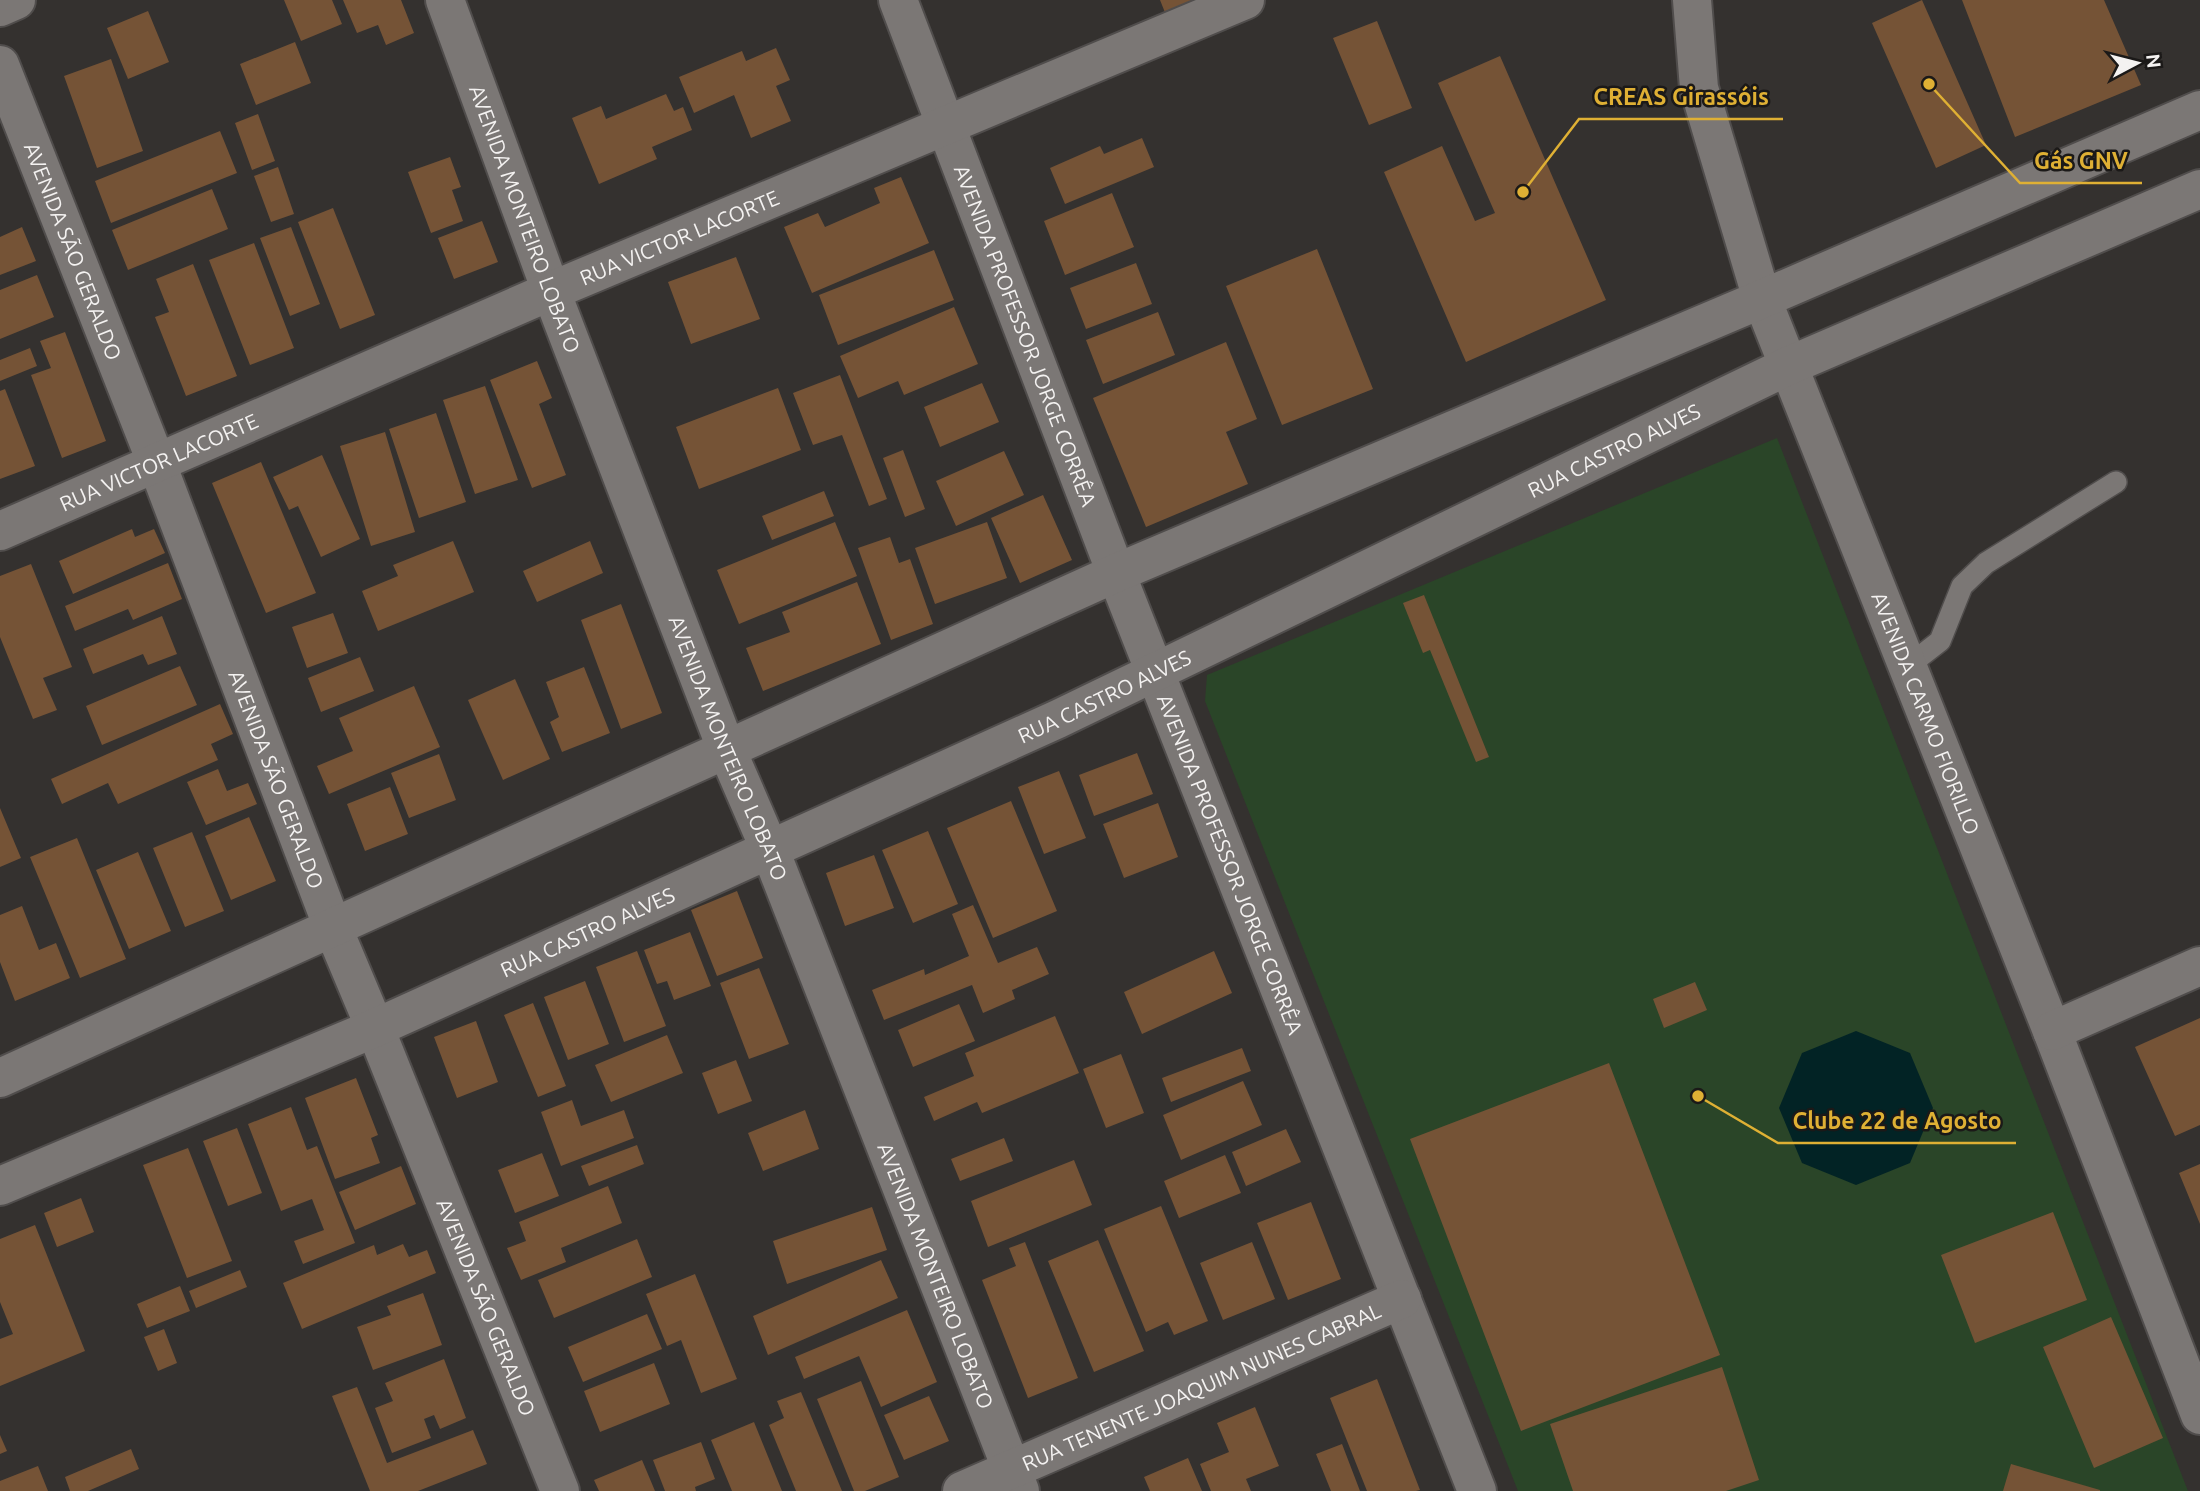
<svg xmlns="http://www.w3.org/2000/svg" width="2200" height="1491" viewBox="0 0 2200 1491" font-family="Ubuntu,sans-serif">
<rect width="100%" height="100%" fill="#34312f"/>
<path fill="#2a4528" d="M 1777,438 L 2188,1491 L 1518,1491 L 1205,701 L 1207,675 Z"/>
<path fill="#022325" d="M 1856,1031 L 1910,1053 L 1933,1108 L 1910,1163 L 1856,1185 L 1802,1163 L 1779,1108 L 1802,1053 Z"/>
<path fill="#755336" d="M 284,0 L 332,0 L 342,24 L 301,41 Z
M 343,0 L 401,0 L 414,33 L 386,45 L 378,25 L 357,33 Z
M 1160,0 L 1197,0 L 1166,15 Z
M 1922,0 L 1986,145 L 1936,168 L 1872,23 Z
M 1962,0 L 2104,0 L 2141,85 L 2015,137 Z
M 148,11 L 169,62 L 128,79 L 107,28 Z
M 1377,21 L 1412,108 L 1369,125 L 1333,38 Z
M 295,42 L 311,83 L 256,105 L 240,64 Z
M 776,48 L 790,80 L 776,86 L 791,121 L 751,138 L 734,95 L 694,113 L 679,77 L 742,51 L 746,61 Z
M 1500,56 L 1606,300 L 1466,362 L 1384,172 L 1442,146 L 1475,221 L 1495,213 L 1438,83 Z
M 111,59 L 143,151 L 97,168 L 64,76 Z
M 666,94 L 674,111 L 683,107 L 692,130 L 652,147 L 657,159 L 599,184 L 572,118 L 601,106 L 606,119 Z
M 258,114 L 275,161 L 252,170 L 235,123 Z
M 220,131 L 237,173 L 111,223 L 95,181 Z
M 1142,138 L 1154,167 L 1065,204 L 1050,168 L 1100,146 L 1104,154 Z
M 450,157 L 461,187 L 452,190 L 463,221 L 431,233 L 408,172 Z
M 278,167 L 294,214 L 271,222 L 254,176 Z
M 901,177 L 929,243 L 812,293 L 784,227 L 818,213 L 825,227 L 880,203 L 874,188 Z
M 212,189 L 228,229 L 128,270 L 112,230 Z
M 1112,193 L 1134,247 L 1065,275 L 1044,221 Z
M 333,208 L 375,315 L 340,329 L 298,222 Z
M 482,221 L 498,262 L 454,279 L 438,238 Z
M 22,227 L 36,261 L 0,275 L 0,237 Z
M 291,227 L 320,304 L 290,316 L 260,238 Z
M 254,243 L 294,348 L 250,365 L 209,260 Z
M 1317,249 L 1373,389 L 1282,425 L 1226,286 Z
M 934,250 L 954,300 L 838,345 L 819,295 Z
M 736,257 L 760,319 L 691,344 L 668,282 Z
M 1136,263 L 1152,304 L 1086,329 L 1070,288 Z
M 193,264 L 237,376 L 186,396 L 155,317 L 169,312 L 156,279 Z
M 37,275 L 54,317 L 0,339 L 0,290 Z
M 954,307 L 978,364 L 904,395 L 898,381 L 858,398 L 840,356 Z
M 1158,312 L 1175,355 L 1103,384 L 1086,340 Z
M 65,332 L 106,441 L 62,458 L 31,375 L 51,368 L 40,341 Z
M 1226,342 L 1257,419 L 1226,432 L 1248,484 L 1146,527 L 1093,398 Z
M 30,348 L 37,366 L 0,381 L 0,360 Z
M 537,361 L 552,398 L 539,404 L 566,475 L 532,488 L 490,380 Z
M 840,375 L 887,499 L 869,506 L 842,435 L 813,445 L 793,393 Z
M 982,383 L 999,422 L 940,447 L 924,407 Z
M 485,386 L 518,480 L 475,494 L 443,400 Z
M 778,388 L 801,450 L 699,489 L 676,427 Z
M 5,389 L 35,466 L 0,479 L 0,391 Z
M 436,413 L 466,502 L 419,518 L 389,429 Z
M 385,432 L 415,532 L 371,546 L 340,446 Z
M 903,450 L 925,509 L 905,517 L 883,458 Z
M 1004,451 L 1024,495 L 956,526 L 936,481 Z
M 322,455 L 360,539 L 321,557 L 298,506 L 289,510 L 273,477 Z
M 261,462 L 316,593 L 266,613 L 212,483 Z
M 824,491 L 834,516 L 772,540 L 762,516 Z
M 1043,495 L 1072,560 L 1020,583 L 991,518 Z
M 835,522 L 857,576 L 739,624 L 717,570 Z
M 987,522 L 1007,578 L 935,604 L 915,548 Z
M 132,529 L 135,537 L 154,529 L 165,553 L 73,594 L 59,561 Z
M 890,537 L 899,563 L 910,559 L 933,624 L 891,640 L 858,548 Z
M 453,541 L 474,592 L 378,631 L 362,591 L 398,576 L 393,565 Z
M 590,541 L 603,573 L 537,602 L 523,571 Z
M 168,563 L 182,599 L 133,620 L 128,609 L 75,631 L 65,606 Z
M 31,564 L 72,667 L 43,678 L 57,710 L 33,719 L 0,637 L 0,576 Z
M 857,582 L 881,644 L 763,691 L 746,648 L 790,632 L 782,612 Z
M 1424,595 L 1489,757 L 1476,762 L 1430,650 L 1423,653 L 1403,603 Z
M 621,604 L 662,713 L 621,729 L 581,620 Z
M 333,613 L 348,653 L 307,668 L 292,627 Z
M 162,616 L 177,654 L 148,665 L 143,654 L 93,674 L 83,649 Z
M 360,657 L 374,691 L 321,712 L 308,678 Z
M 180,666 L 197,705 L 102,745 L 86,706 Z
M 584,667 L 610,733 L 562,752 L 550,722 L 559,717 L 546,682 Z
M 515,679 L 550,759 L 503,780 L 468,700 Z
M 414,686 L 440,747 L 329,794 L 317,766 L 353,751 L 339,718 Z
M 220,704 L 233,734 L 211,744 L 218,760 L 118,804 L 108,783 L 62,804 L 51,779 Z
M 1137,753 L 1153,794 L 1094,816 L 1079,775 Z
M 439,754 L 456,800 L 409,818 L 391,773 Z
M 218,769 L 227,791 L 248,783 L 257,804 L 206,825 L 187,782 Z
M 1059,771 L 1086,838 L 1044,854 L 1018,787 Z
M 390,787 L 408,834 L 365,851 L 347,804 Z
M 1011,801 L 1057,911 L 993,938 L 947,828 Z
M 1158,803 L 1178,857 L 1124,878 L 1103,824 Z
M 0,808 L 21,858 L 0,867 Z
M 249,817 L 276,881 L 231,900 L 205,836 Z
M 928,831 L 958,904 L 913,923 L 882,850 Z
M 192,832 L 224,911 L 185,927 L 153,848 Z
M 77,838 L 126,959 L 80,978 L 30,857 Z
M 138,852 L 171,931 L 129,949 L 96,870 Z
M 874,855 L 894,908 L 845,926 L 826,873 Z
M 737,891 L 763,958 L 717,976 L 691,910 Z
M 973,905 L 998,963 L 1037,947 L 1049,974 L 1012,990 L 1015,999 L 983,1013 L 972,985 L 884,1020 L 872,990 L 924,969 L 925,975 L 969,956 L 952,914 Z
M 22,906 L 39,950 L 56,943 L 70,978 L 15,1001 L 0,962 L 0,915 Z
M 690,932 L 711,986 L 674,1000 L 667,981 L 657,984 L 644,950 Z
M 637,951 L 666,1026 L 624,1042 L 596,967 Z
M 1214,951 L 1232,993 L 1142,1034 L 1124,992 Z
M 759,968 L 789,1044 L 749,1059 L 720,983 Z
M 585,981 L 609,1044 L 568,1060 L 544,997 Z
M 1695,982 L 1707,1010 L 1664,1028 L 1653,999 Z
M 533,1003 L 566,1086 L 538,1097 L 504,1015 Z
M 959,1004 L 975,1041 L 913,1067 L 898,1030 Z
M 1055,1016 L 1079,1073 L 982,1113 L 977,1102 L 934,1121 L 924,1097 L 974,1076 L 965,1053 Z
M 2200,1018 L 2200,1125 L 2175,1136 L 2135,1047 Z
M 476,1021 L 498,1082 L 457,1098 L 434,1037 Z
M 667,1035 L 683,1073 L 611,1102 L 595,1065 Z
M 1242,1048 L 1251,1071 L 1171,1102 L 1162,1078 Z
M 1121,1054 L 1144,1113 L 1106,1128 L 1083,1069 Z
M 736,1060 L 752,1101 L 718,1114 L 702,1073 Z
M 1609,1063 L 1720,1355 L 1521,1431 L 1410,1139 Z
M 356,1078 L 378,1135 L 371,1138 L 380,1163 L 335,1179 L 305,1098 Z
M 1243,1081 L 1262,1125 L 1181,1160 L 1163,1115 Z
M 572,1100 L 581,1126 L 624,1110 L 634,1138 L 561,1166 L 541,1112 Z
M 291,1107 L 307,1150 L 317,1146 L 355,1243 L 303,1264 L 294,1241 L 324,1230 L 312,1199 L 281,1211 L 248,1124 Z
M 805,1110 L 819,1149 L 763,1171 L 748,1133 Z
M 237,1128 L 262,1193 L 228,1206 L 203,1141 Z
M 1286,1129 L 1301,1162 L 1246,1186 L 1232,1152 Z
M 1004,1138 L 1013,1161 L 960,1181 L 951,1159 Z
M 637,1145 L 644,1164 L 589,1186 L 581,1166 Z
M 188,1148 L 232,1261 L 187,1278 L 143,1165 Z
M 542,1153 L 559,1196 L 515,1213 L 498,1170 Z
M 1225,1155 L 1241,1193 L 1179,1218 L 1164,1181 Z
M 1074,1160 L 1092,1205 L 988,1247 L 971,1201 Z
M 2200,1164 L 2200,1224 L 2179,1173 Z
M 401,1166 L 416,1204 L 355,1230 L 339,1192 Z
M 608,1186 L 622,1223 L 561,1248 L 566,1262 L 521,1280 L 507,1248 L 526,1241 L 519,1222 Z
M 81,1198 L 94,1232 L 57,1247 L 44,1213 Z
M 1311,1202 L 1341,1279 L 1288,1300 L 1257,1223 Z
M 1161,1206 L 1208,1321 L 1174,1335 L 1168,1322 L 1146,1332 L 1104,1229 Z
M 872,1207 L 887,1250 L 787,1284 L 773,1241 Z
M 2053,1212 L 2087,1300 L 1975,1343 L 1941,1255 Z
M 35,1225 L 85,1351 L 0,1386 L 0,1339 L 13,1334 L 0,1302 L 0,1239 Z
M 637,1239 L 652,1277 L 554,1318 L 538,1280 Z
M 1098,1240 L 1144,1351 L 1094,1372 L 1048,1261 Z
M 1025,1242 L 1078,1378 L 1028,1398 L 982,1280 L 1016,1266 L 1009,1248 Z
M 1252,1242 L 1275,1299 L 1223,1320 L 1200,1263 Z
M 403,1244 L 409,1257 L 427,1250 L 436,1273 L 302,1329 L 283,1283 L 374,1245 L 377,1255 Z
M 881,1260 L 898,1298 L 768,1355 L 753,1316 Z
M 240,1270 L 247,1287 L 196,1308 L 189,1291 Z
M 695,1274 L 737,1379 L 701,1393 L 681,1340 L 667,1346 L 646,1294 Z
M 180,1286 L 190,1311 L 147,1328 L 137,1304 Z
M 423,1293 L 442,1345 L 373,1370 L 357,1327 L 391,1315 L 387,1306 Z
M 907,1310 L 937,1382 L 881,1407 L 859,1356 L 804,1379 L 795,1357 Z
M 647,1314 L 662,1349 L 583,1382 L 568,1347 Z
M 2111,1317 L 2163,1438 L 2094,1468 L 2043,1347 Z
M 164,1329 L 177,1363 L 158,1371 L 144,1337 Z
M 444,1359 L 466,1418 L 440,1429 L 434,1415 L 424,1419 L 431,1438 L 392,1453 L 375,1408 L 393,1401 L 385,1383 Z
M 654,1363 L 670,1404 L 600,1432 L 584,1391 Z
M 1722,1367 L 1759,1480 L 1726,1491 L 1573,1491 L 1550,1424 Z
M 1377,1379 L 1420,1490 L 1416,1491 L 1367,1491 L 1330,1398 Z
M 861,1381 L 899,1477 L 865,1491 L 854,1491 L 817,1399 Z
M 357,1387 L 387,1463 L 473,1430 L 487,1464 L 418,1491 L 370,1491 L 332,1396 Z
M 801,1392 L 842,1491 L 796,1491 L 769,1425 L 784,1418 L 777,1401 Z
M 929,1396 L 949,1441 L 904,1460 L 884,1415 Z
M 1255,1407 L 1279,1466 L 1246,1479 L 1251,1491 L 1211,1491 L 1200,1464 L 1229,1452 L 1217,1423 Z
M 754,1422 L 782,1491 L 732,1491 L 711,1440 Z
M 0,1435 L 7,1451 L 0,1454 Z
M 701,1442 L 715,1479 L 695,1487 L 696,1491 L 665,1491 L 653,1460 Z
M 1342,1444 L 1360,1491 L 1331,1491 L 1316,1454 Z
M 131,1449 L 139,1469 L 88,1491 L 70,1491 L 65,1477 Z
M 1188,1458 L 1202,1491 L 1150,1491 L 1144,1477 Z
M 642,1460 L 655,1491 L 599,1491 L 594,1480 Z
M 2011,1464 L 2100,1490 L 2100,1491 L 2003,1491 Z
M 38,1466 L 48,1491 L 0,1491 L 0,1481 Z"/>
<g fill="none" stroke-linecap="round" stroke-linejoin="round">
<defs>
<path id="service" d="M 1908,666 L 1940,641 L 1962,586 L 1986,563 L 2116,482"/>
<g id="minor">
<path id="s1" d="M 445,0 L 551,291 L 726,748 L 770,850 L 1020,1491"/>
<path id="s2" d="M 898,0 L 1116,573 L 1477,1491"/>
<path id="s3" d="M 1692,0 L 1699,88 L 1762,299 L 2052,1031 L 2200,1415"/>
<path d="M 0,7 L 16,0"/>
<path id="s4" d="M 0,65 L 157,464 L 333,928 L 375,1028 L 560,1491"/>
<path id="s5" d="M 0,531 L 551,291 L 1245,0"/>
<path d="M 2052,1031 L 2200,966"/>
<path id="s6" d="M 962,1491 L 1402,1299"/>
</g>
<g id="secondary">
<path d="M 0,1078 L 1116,573 L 1762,299 L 2200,110"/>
<path id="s7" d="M 0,1186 L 375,1028 L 1058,719 L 1788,366 L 2200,189"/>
</g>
</defs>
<use href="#service" stroke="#504d4c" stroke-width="24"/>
<use href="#minor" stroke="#504d4c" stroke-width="42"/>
<use href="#secondary" stroke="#504d4c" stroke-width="42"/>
<use href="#service" stroke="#7b7775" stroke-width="21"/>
<use href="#minor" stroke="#7b7775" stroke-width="38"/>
<use href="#secondary" stroke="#7b7775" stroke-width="38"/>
</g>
<g text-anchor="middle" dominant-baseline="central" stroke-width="5" stroke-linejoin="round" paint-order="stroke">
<g font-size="21" fill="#f4f2f1" stroke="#1b1918">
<text stroke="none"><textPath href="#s1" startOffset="233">AVENIDA MONTEIRO LOBATO</textPath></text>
<text stroke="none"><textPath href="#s5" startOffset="740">RUA VICTOR LACORTE</textPath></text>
<text stroke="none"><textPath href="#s4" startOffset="200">AVENIDA SÃO GERALDO</textPath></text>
<text stroke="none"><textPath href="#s2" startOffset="359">AVENIDA PROFESSOR JORGE CORRÊA</textPath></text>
<text stroke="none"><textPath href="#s7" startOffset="1774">RUA CASTRO ALVES</textPath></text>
<text stroke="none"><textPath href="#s5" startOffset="173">RUA VICTOR LACORTE</textPath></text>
<text stroke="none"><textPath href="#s7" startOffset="1208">RUA CASTRO ALVES</textPath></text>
<text stroke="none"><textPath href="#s3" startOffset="754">AVENIDA CARMO FIORILLO</textPath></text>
<text stroke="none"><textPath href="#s1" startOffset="800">AVENIDA MONTEIRO LOBATO</textPath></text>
<text stroke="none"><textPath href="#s4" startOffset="766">AVENIDA SÃO GERALDO</textPath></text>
<text stroke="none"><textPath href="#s2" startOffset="926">AVENIDA PROFESSOR JORGE CORRÊA</textPath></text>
<text stroke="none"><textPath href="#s7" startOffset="640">RUA CASTRO ALVES</textPath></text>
<text stroke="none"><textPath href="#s1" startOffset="1367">AVENIDA MONTEIRO LOBATO</textPath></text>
<text stroke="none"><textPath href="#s4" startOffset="1334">AVENIDA SÃO GERALDO</textPath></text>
<text stroke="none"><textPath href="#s6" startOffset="261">RUA TENENTE JOAQUIM NUNES CABRAL</textPath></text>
</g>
</g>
<path fill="none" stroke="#dfb034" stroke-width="2.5" d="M1523 192L1579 119H1783M1929 84L2020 183H2142M1698 1096L1778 1143H2016"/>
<g fill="#dfb034" stroke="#1b1918" stroke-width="2.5">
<circle cx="1523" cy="192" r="7"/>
<circle cx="1929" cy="84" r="7"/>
<circle cx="1698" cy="1096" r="7"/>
</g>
<g font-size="23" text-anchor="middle" font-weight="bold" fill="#dfb034" stroke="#1b1918" stroke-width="5" stroke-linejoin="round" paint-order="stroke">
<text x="1681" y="105">CREAS Girassóis</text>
<text x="2081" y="169">Gás GNV</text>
<text x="1897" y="1129">Clube 22 de Agosto</text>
</g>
<g transform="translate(2137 63) rotate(83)" stroke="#1b1918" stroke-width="5" paint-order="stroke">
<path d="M0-5L12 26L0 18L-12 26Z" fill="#f4f2f1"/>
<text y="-10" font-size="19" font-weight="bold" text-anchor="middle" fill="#f4f2f1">N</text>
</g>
</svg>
